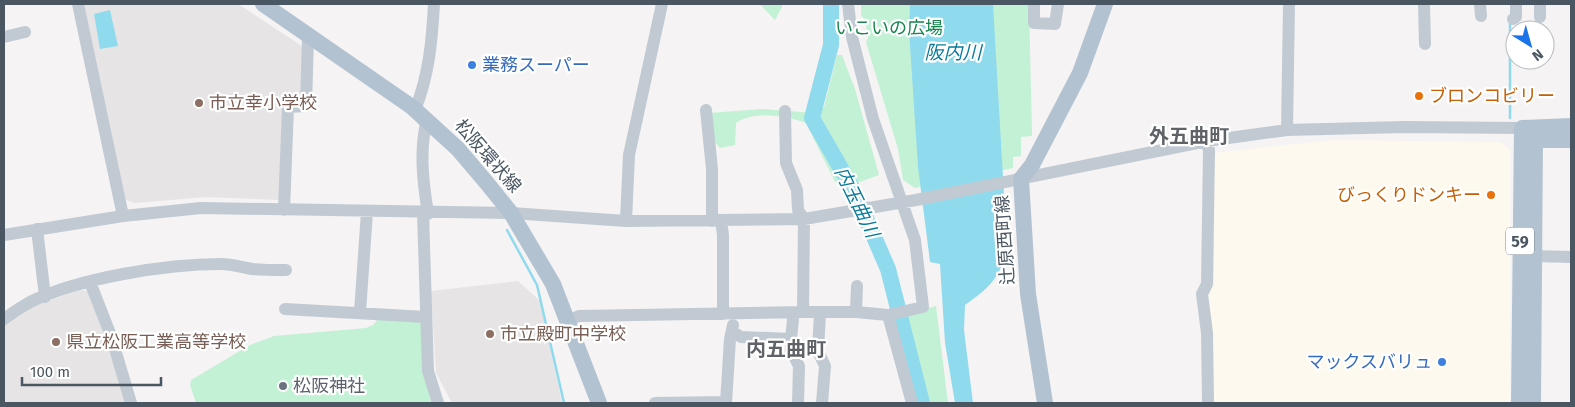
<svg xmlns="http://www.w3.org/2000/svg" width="1575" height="407" viewBox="0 0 1575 407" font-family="'Fira Sans','Noto Sans JP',sans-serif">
<rect width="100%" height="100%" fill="#f5f3f3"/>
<path fill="#fdf9ef" d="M 1332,140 L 1500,142 L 1510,150 L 1510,403 L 1214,403 L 1207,293 L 1214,284 L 1214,153 Z"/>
<path fill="#e6e4e5" d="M 84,4 L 238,4 L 305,48 L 303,103 L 285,104 L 281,200 L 206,197 L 135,203 L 124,199 Z
M 518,281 L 540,301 L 562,403 L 452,403 L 436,373 L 431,291 Z
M 80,290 L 89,291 L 126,403 L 4,403 L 4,321 L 34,306 Z"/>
<path fill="#c3f1d5" d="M 760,4 L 782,4 L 782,7 L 775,20 Z
M 861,4 L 912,4 L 924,186 L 915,188 L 903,180 L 898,149 L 866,42 L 868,38 L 865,19 L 861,16 Z
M 988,4 L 1029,4 L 1032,136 L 1021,137 L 1021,156 L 1013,157 L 1013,168 L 999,171 Z
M 837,55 L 842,55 L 855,89 L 879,175 L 857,183 L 859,198 L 851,200 L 846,185 L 835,182 L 806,123 C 786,116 755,110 736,123 L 735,145 L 720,148 L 713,140 L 709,113 L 762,109 L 814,113 L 824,107 Z
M 936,306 L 948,403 L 915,403 L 894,325 L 896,317 Z
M 379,318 L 422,322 L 425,373 L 431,403 L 196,403 L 190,385 L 191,380 L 250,345 L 274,336 L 366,328 L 373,325 Z"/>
<path fill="#90daee" d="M 910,4 L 993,4 L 1007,247 C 1001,278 989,288 965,305 L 964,330 L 973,403 L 955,403 L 945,343 L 940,264 L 930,262 L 918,167 L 909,30 Z
M 110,10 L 118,46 L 100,49 L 94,14 Z"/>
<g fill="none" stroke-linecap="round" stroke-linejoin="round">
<path stroke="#90daee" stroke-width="2.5" d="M 1510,118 L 1510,23
M 507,230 L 537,285 L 564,403"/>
<path stroke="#90daee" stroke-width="16" d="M 831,4 L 831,45 L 812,118 L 855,193 L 888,269 L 922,403"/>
<path stroke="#c1cad2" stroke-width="12" d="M 78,4 L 123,216
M 1034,4 L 1034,23 L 1055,24 L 1058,4
M 1424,4 L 1425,44
M 1480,4 L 1481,16
M 1540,17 L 1540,4
M 1513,19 L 1516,17 L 1516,4
M 4,37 L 25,32
M 415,110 C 429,75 432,41 434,4
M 706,110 L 712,169 L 712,221
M 785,111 L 786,163 L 797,190 L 798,210 L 804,219 L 803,312 L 856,312 L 888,315 L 923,307 L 915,240 L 873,119 L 852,37 L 848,4
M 427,119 C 419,151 423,182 428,214
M 1287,130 L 1289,4
M 1207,141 L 1209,151 L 1207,284 L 1202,294 L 1207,333 L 1208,403
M 284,210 L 288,107 L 306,106 L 308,36
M 423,213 L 428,371 L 438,403
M 626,221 L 629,155 L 662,4
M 721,221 L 723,235 L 723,314
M 37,229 L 45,297
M 4,235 L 123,216 L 201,208 L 511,213 L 626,221 L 804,219 L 916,200 L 1207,141 L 1287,130 L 1404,127 L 1522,128 L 1528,134
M 1533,256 L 1571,257
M 90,282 L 111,336 L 131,403
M 285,309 L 426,317
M 360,312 L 367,212
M 856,312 L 857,286
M 820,313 L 818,351 L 825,366 L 822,403
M 888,315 L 912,403
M 4,319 C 12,313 21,307 30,302 C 79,278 166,264 221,264 C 231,264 241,267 252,269 C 263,270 275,270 286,270
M 569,320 L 579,316 L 803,312
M 733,332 L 741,337 L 791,339 L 791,350 L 799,366 L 798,403
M 791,339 L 793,319
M 655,403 L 726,402
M 726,403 L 730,339 L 733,325"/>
<path stroke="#b3c2d1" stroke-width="16" d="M 263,4 L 412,107 L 458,149 L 486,182 L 511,213 L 553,284 L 599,403
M 1045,403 L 1028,294 L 1021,179 L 1032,165 L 1080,73 L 1105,4
M 1519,403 L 1522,128 L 1571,126
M 1533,403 L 1535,140 L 1571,140"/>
</g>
<g fill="#3f7fe0" stroke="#fff" stroke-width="2">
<circle cx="472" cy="65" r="5"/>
<circle cx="1442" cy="362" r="5"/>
</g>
<g fill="#e8710a" stroke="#fff" stroke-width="2">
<circle cx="1419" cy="96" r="5"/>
<circle cx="1491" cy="195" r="5"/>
</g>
<g fill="#8d6e63" stroke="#fff" stroke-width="2">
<circle cx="199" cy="103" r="5"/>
<circle cx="490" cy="334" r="5"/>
<circle cx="56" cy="342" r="5"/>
</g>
<circle fill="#6b7280" stroke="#fff" stroke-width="2" cx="283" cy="386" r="5"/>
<g text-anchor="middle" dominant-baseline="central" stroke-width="4.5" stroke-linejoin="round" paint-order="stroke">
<rect fill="#fff" stroke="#808990" stroke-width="1" x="1506" y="227.5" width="28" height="27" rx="4"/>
<g font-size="16" font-weight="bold" fill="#4a5661">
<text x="1520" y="241">59</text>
</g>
<g font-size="18" fill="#17864f" stroke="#fff">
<text x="889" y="28">いこいの広場</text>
</g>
<g font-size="18" fill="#366cbe" stroke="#fff" text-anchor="start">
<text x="482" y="65">業務スーパー</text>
<text x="1432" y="362" text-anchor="end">マックスバリュ</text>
</g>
<g font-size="18" fill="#c56008" stroke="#fff" text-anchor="start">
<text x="1429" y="96">ブロンコビリー</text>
<text x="1481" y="195" text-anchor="end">びっくりドンキー</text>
</g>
<g font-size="18" fill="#785e54" stroke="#fff" text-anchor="start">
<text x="209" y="103">市立幸小学校</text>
<text x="500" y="334">市立殿町中学校</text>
<text x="66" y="342">県立松阪工業高等学校</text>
</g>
<g font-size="18" fill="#4a5661" stroke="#fff">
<text transform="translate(488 156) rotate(49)">松阪環状線</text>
<text transform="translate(1005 240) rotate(-94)">辻原西町線</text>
</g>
<g font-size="18" fill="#5b616d" stroke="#fff" text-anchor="start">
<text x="293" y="386">松阪神社</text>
</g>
<g font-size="19" font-style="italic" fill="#0c7c9b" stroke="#fff">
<text x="953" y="52">阪内川</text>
<text transform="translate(857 202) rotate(64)">内玉曲川</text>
</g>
<g font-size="20" font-weight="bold" fill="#5f6368" stroke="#fff">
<text x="1189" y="136">外五曲町</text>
<text x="786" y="349">内五曲町</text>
</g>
</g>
<rect width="1575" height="407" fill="none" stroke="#4a5661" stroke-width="10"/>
<g transform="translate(1530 45) rotate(143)"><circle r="24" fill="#ffffff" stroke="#b7bbc0"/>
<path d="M0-4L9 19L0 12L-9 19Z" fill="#1a73e8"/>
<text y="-8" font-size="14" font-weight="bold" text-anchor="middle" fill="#4a5661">N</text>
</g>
<path d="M22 377v8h139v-8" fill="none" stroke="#4a5661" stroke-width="2.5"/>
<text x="30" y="377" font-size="15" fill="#4a5661" stroke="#ffffff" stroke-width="4" paint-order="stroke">100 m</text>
</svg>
